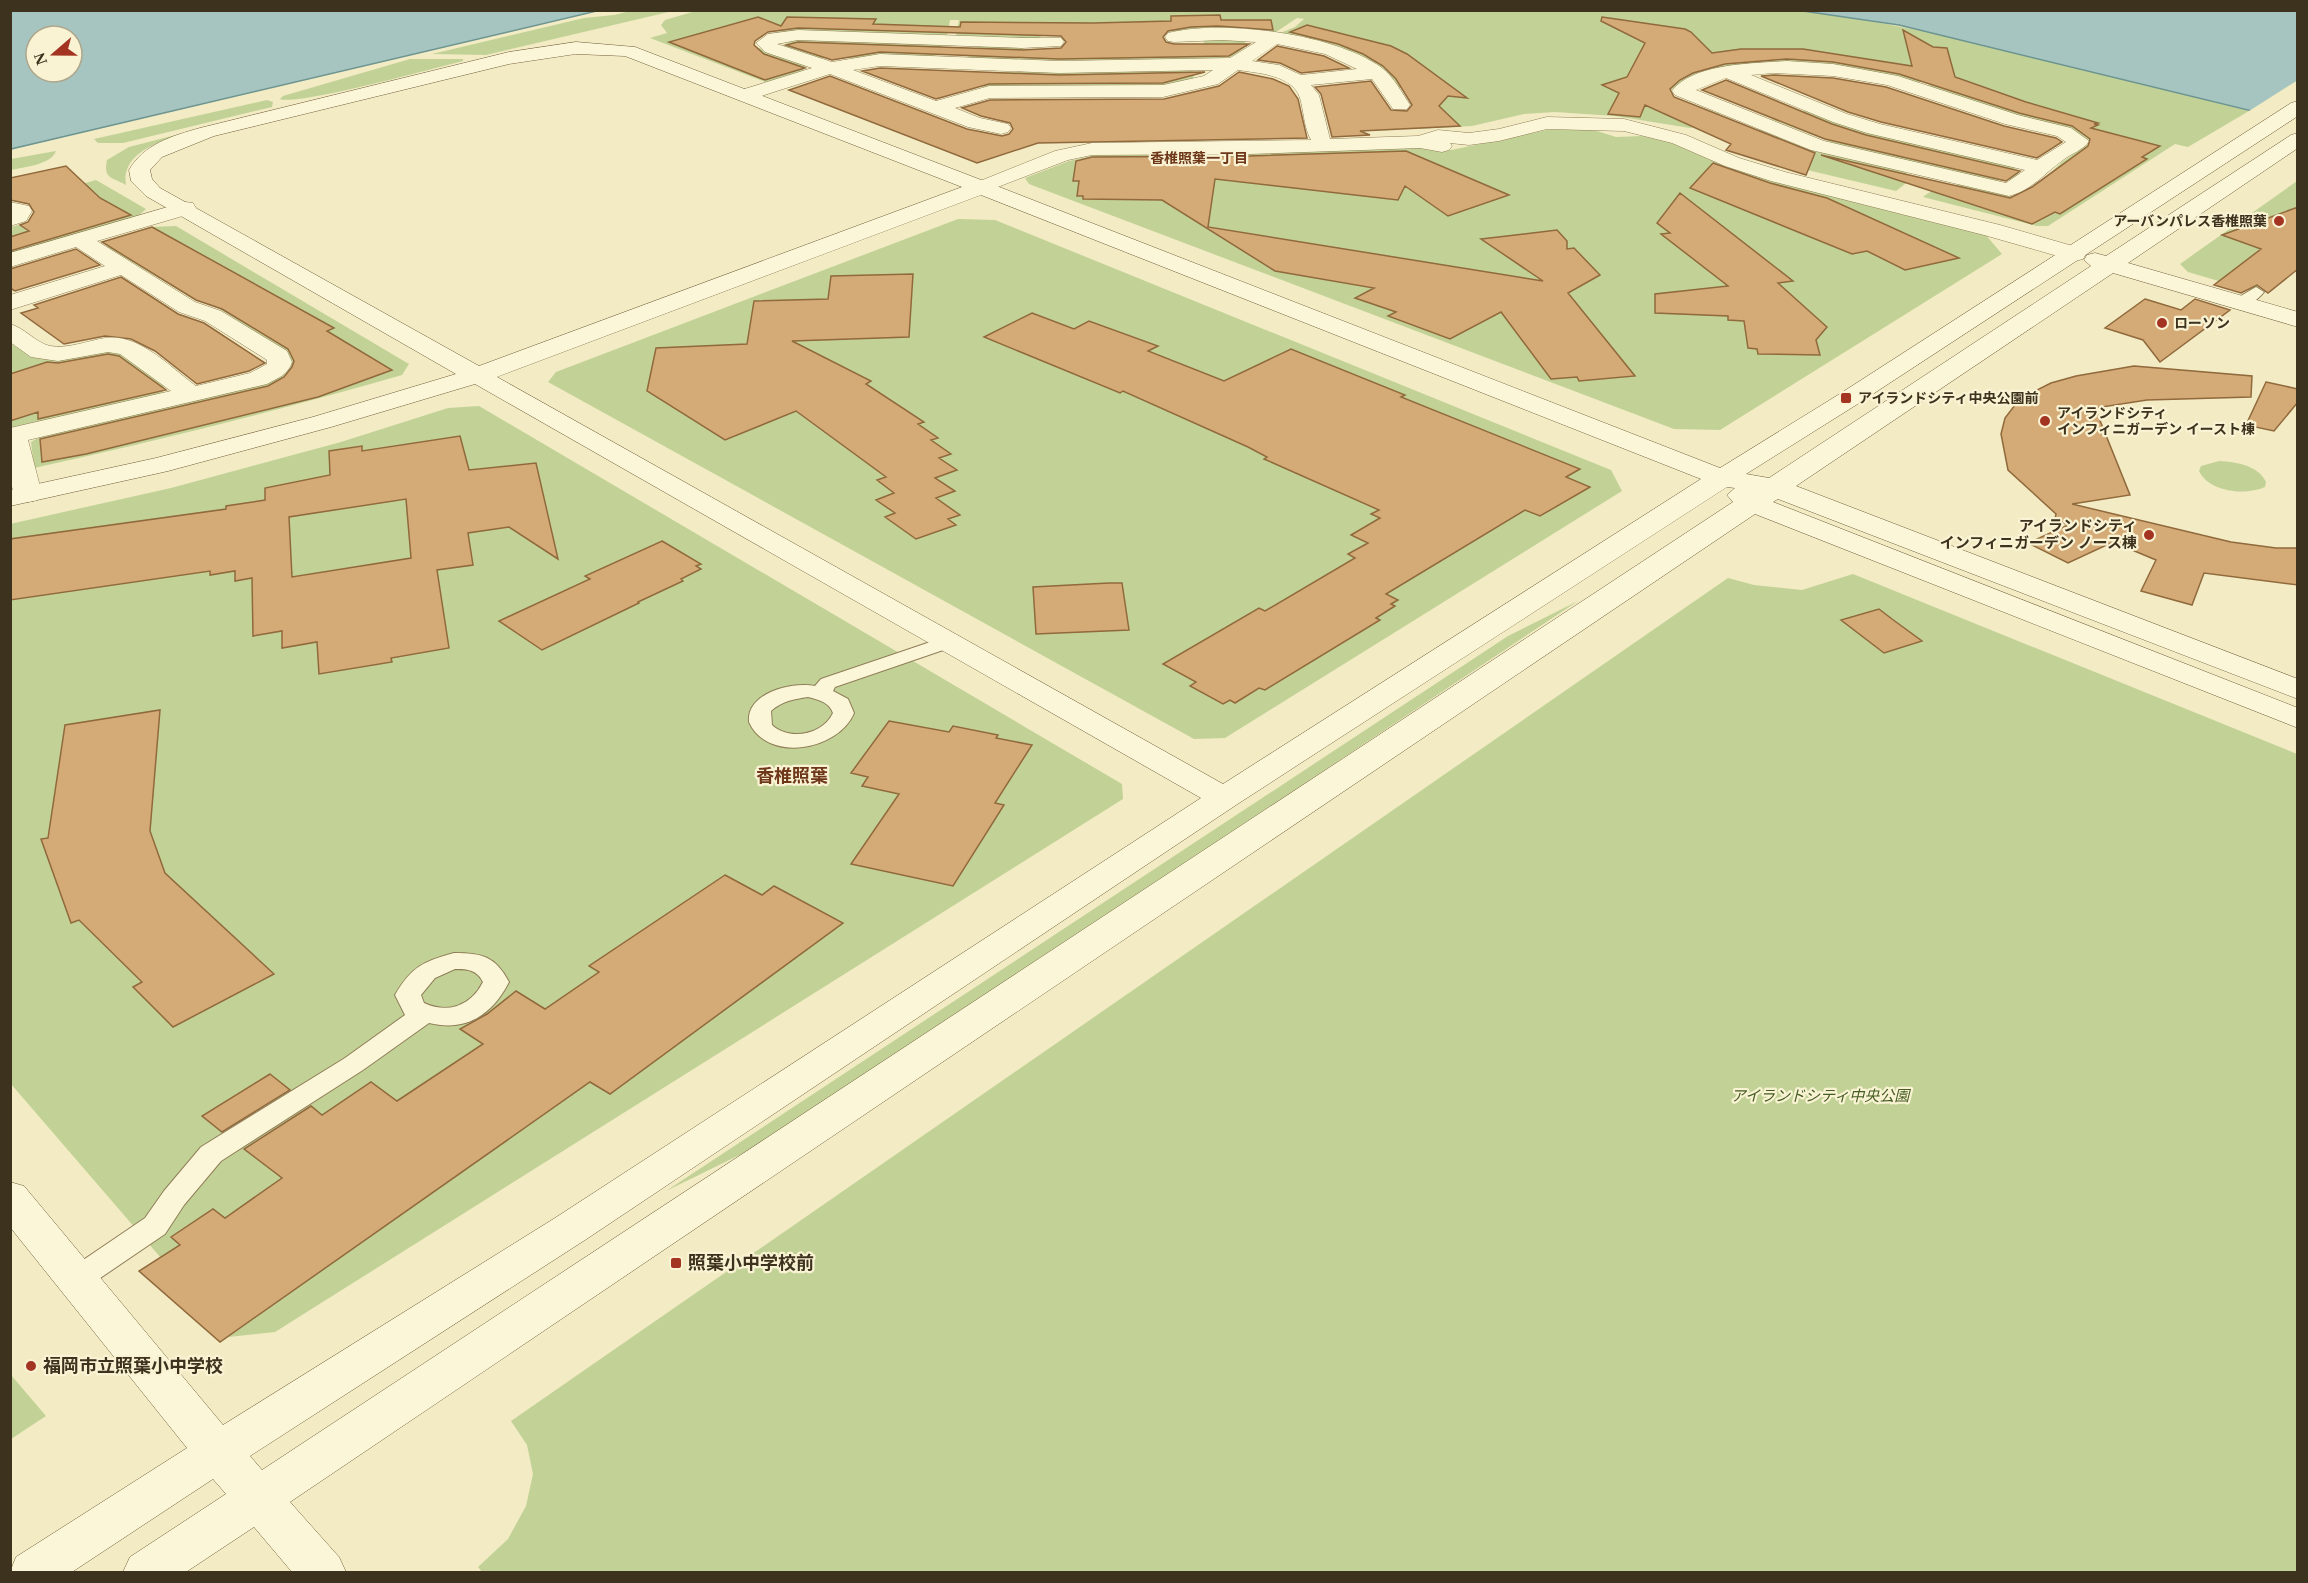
<svg xmlns="http://www.w3.org/2000/svg" width="2308" height="1583" viewBox="0 0 2308 1583" font-family="'Times New Roman','Noto Sans JP',serif">
<rect width="100%" height="100%" fill="#f2ebc4"/>
<path fill="#c2d296" d="M 699,10 L 1798,10 C 1951,30 2100,74 2249,111 L 2188,147 L 2175,144 L 2048,226 L 2037,226 L 1923,197 C 1952,174 1982,189 2016,197 L 2043,180 L 2062,162 L 2088,144 L 2087,139 L 2074,131 L 1922,88 L 1955,76 L 1944,73 L 1913,85 L 1824,66 L 1682,82 L 1666,94 L 1720,114 L 1719,121 L 1690,128 L 1615,116 L 1555,112 L 1524,114 L 1472,126 L 1416,129 L 1398,114 L 1429,110 L 1405,88 L 1399,88 L 1388,74 L 1280,33 L 1295,27 L 1304,19 L 1297,18 L 1276,32 L 1261,34 L 1155,31 L 1044,35 L 1036,39 L 956,36 L 959,20 L 950,20 L 947,36 L 761,31 L 736,40 L 807,65 L 801,73 L 768,83 L 650,38 L 667,33 L 661,25 L 665,20 Z
M 630,11 L 673,11 L 486,55 L 432,54 L 584,18 L 614,15 Z
M 1203,37 L 1240,38 L 1248,45 L 1233,56 L 1218,59 L 977,61 L 967,56 L 970,50 L 987,44 L 1022,46 L 1023,49 C 1083,49 1144,44 1204,44 Z
M 797,38 L 934,42 L 946,48 L 942,54 L 924,58 L 816,58 L 780,47 Z
M 410,59 L 463,59 L 463,61 C 435,68 297,106 280,99 L 283,96 Z
M 1193,70 L 1194,81 L 1178,85 L 983,89 L 985,72 Z
M 267,100 L 273,102 L 272,107 L 123,143 L 98,143 L 94,139 Z
M 1809,110 L 2012,165 L 2019,174 L 2010,180 L 1989,181 L 1846,148 L 1771,119 Z
M 199,129 C 172,138 120,148 126,185 C 112,177 103,179 107,160 L 129,147 Z
M 1585,129 L 1597,131 L 1616,137 L 1642,136 L 1672,143 L 1985,234 L 2002,254 L 1720,430 L 1674,429 L 1029,184 L 1025,178 L 1069,161 L 1096,155 L 1418,145 L 1451,150 L 1547,130 Z
M 1739,129 L 1765,130 L 1904,170 L 1910,180 L 1896,191 L 1803,169 Z
M 56,151 C 51,165 24,167 11,170 L 11,159 Z
M 96,180 L 146,209 L 137,217 L 11,255 L 11,231 L 13,230 L 11,227 L 63,213 L 40,196 Z
M 2297,181 L 2297,262 L 2256,292 L 2188,272 L 2180,264 Z
M 958,219 L 995,220 L 1611,470 L 1622,491 L 1225,738 L 1194,739 L 548,382 L 556,372 Z
M 176,226 L 409,364 L 402,375 C 280,410 158,441 34,468 L 31,442 L 43,435 L 169,407 L 291,361 L 289,354 C 269,343 207,296 190,297 L 107,247 L 112,240 L 151,227 Z
M 10,343 C 53,373 69,352 116,351 L 165,385 L 162,393 L 11,431 Z
M 479,406 L 1122,784 L 1123,799 L 275,1332 L 229,1337 L 11,1084 L 10,524 L 171,488 L 341,442 L 448,408 Z
M 2219,461 C 2236,462 2258,465 2266,482 L 2265,487 C 2245,496 2209,492 2199,471 L 2201,466 Z
M 1853,574 L 2297,754 L 2297,1572 L 482,1572 L 478,1567 L 508,1539 L 526,1506 L 533,1474 L 527,1445 L 511,1421 L 1728,578 L 1754,585 L 1802,590 Z
M 1578,601 L 772,1139 L 666,1191 L 1508,636 Z
M 11,1375 L 46,1416 L 11,1439 L 10,1439 Z"/>
<path fill="#a6c5c0" stroke="#6c9490" stroke-width="1.5" fill-rule="evenodd" d="M 11,10 L 597,10 L 597,11 L 11,149 ZM 36,36 L 72,36 L 72,72 L 36,72 Z
M 1803,11 L 2297,11 L 2297,122 L 1899,25 Z"/>
<path fill="#f2ebc4" d="M 2298,80 L 2298,125 L 2246,113 L 2249,111 Z"/>
<path fill="#d4ab76" stroke="#90693c" stroke-width="1.5" fill-rule="evenodd" d="M 1220,15 L 1221,20 L 1271,20 L 1273,30 L 1218,26 L 1191,27 L 1168,31 L 1163,37 L 1166,42 L 1174,44 L 1249,44 L 1229,56 L 1059,59 L 880,52 L 832,60 L 786,45 L 798,42 L 1022,50 L 1061,48 L 1066,42 L 1061,36 L 798,28 L 768,32 L 755,41 L 754,45 L 764,54 L 805,68 L 765,80 L 669,42 L 758,17 L 781,26 L 787,17 L 876,19 L 873,24 L 960,27 L 961,22 L 1093,23 L 1171,21 L 1171,16 Z
M 1602,17 L 1685,29 L 1691,32 L 1712,53 L 1741,49 L 1803,49 L 1912,66 L 1903,30 L 1933,47 L 1947,48 L 1955,77 L 2026,102 L 2098,123 L 2094,124 L 2098,125 L 2091,128 L 2160,146 L 2142,157 L 2147,159 L 2060,214 L 2055,212 L 2032,224 L 1821,155 L 2010,198 L 2032,187 L 2088,146 L 2090,139 L 2072,126 L 2019,113 L 1899,74 L 1833,62 L 1787,59 L 1725,64 L 1693,73 L 1680,80 L 1670,89 L 1674,97 L 1815,153 L 1806,175 L 1726,150 L 1731,144 L 1645,105 L 1640,117 L 1608,114 L 1619,93 L 1602,85 L 1627,77 L 1645,43 L 1601,21 Z
M 1307,25 L 1391,46 L 1407,54 L 1467,98 L 1448,96 L 1439,106 L 1460,126 L 1360,131 L 1370,135 L 1332,137 L 1321,94 L 1315,87 L 1371,81 L 1391,110 L 1407,111 L 1412,105 L 1396,79 L 1383,66 L 1363,54 L 1338,44 L 1290,32 Z
M 1277,46 L 1324,56 L 1349,68 L 1301,73 L 1280,63 L 1258,60 Z
M 880,68 L 1059,75 L 1205,72 L 1163,83 L 989,84 L 936,99 L 862,71 Z
M 1239,72 L 1273,79 L 1289,86 L 1298,99 L 1307,138 L 1038,143 L 977,163 L 789,90 L 830,76 L 967,129 L 1002,136 L 1009,134 L 1013,129 L 1010,123 L 981,116 L 962,108 L 990,100 L 1164,99 L 1219,86 Z
M 1774,75 L 1833,78 L 1886,87 L 2004,126 L 2056,138 L 2062,142 L 2037,158 L 1881,122 L 1848,112 L 1761,76 Z
M 1726,80 L 1832,124 L 1866,135 L 2020,171 L 2006,181 L 1825,139 L 1702,90 Z
M 1406,151 L 1509,195 L 1448,216 L 1405,186 L 1398,200 L 1215,179 L 1208,227 L 1543,281 L 1481,239 L 1557,230 L 1567,241 L 1567,249 L 1574,248 L 1600,275 L 1568,293 L 1635,376 L 1579,381 L 1577,377 L 1551,379 L 1501,312 L 1450,339 L 1388,316 L 1396,312 L 1355,298 L 1374,288 L 1275,271 L 1162,200 L 1083,199 L 1083,196 L 1077,196 L 1079,181 L 1073,181 L 1076,161 L 1092,157 L 1250,156 Z
M 1713,163 L 1770,183 L 1827,198 L 1959,258 L 1905,270 L 1867,251 L 1852,254 L 1690,188 Z
M 66,166 L 100,198 L 131,215 L 10,251 L 10,237 L 29,231 L 20,225 L 28,222 L 34,212 L 29,204 L 10,200 L 10,178 Z
M 1680,193 L 1793,281 L 1778,283 L 1827,327 L 1816,340 L 1820,355 L 1758,354 L 1757,349 L 1748,348 L 1744,321 L 1728,320 L 1728,316 L 1655,313 L 1655,294 L 1728,286 L 1661,234 L 1670,233 L 1657,223 Z
M 2298,207 L 2298,269 L 2268,293 L 2257,285 L 2241,293 L 2214,285 L 2261,249 L 2222,235 Z
M 152,227 L 334,328 L 327,331 L 392,370 L 318,397 L 86,454 L 42,462 L 40,439 L 268,386 L 284,377 L 292,367 L 294,361 L 288,349 L 222,309 L 196,300 L 102,242 Z
M 76,249 L 100,265 L 15,291 L 10,288 L 10,269 Z
M 913,274 L 909,337 L 792,341 L 871,381 L 866,384 L 924,422 L 918,424 L 938,438 L 931,440 L 951,454 L 939,458 L 957,470 L 935,478 L 955,491 L 936,498 L 960,515 L 948,519 L 956,525 L 916,539 L 885,517 L 895,513 L 876,500 L 894,493 L 877,480 L 886,477 L 796,411 L 725,440 L 647,391 L 656,348 L 747,344 L 754,301 L 828,299 L 831,276 Z
M 121,277 L 178,314 L 204,323 L 265,363 L 249,371 L 197,384 L 155,351 L 131,339 L 105,336 L 64,344 L 21,313 L 38,308 L 34,305 Z
M 2145,299 L 2181,310 L 2195,299 L 2230,310 L 2160,362 L 2143,340 L 2105,328 Z
M 1032,313 L 1074,329 L 1089,321 L 1158,346 L 1148,351 L 1224,381 L 1291,349 L 1405,395 L 1401,397 L 1580,469 L 1566,477 L 1590,487 L 1540,516 L 1525,510 L 1386,594 L 1398,600 L 1391,604 L 1395,606 L 1376,618 L 1380,620 L 1265,690 L 1259,688 L 1235,703 L 1230,700 L 1223,704 L 1190,686 L 1196,682 L 1163,664 L 1259,608 L 1265,611 L 1355,558 L 1348,554 L 1368,543 L 1351,535 L 1380,518 L 1371,514 L 1379,510 L 1264,459 L 1267,457 L 1248,447 L 1123,391 L 1120,393 L 984,337 Z
M 108,354 L 119,356 L 166,390 L 38,419 L 38,412 L 10,421 L 10,374 L 47,362 L 58,363 Z
M 2134,366 L 2252,376 L 2251,397 L 2147,400 L 2095,408 L 2130,495 L 2072,504 L 2231,542 L 2276,548 L 2298,548 L 2298,585 L 2204,573 L 2192,605 L 2141,591 L 2156,560 L 2113,542 L 2068,563 L 2028,543 L 2068,525 L 2055,519 L 2056,514 L 2008,470 L 2001,434 L 2005,418 L 2015,405 L 2031,393 L 2051,383 L 2076,376 Z
M 2266,382 L 2298,389 L 2298,402 L 2274,431 L 2246,425 Z
M 460,436 L 469,470 L 536,463 L 558,559 L 509,527 L 468,533 L 473,565 L 437,570 L 449,648 L 391,658 L 392,662 L 319,674 L 317,642 L 282,648 L 282,631 L 253,636 L 252,578 L 235,581 L 235,571 L 210,575 L 210,571 L 10,600 L 10,539 L 226,509 L 226,506 L 265,500 L 265,488 L 330,475 L 329,451 L 362,446 L 362,451 ZM 406,499 L 411,558 L 292,577 L 289,517 Z
M 662,541 L 701,564 L 696,566 L 701,569 L 681,579 L 683,581 L 638,602 L 639,603 L 542,650 L 499,621 L 590,579 L 585,576 Z
M 1109,583 L 1122,583 L 1129,630 L 1036,634 L 1033,587 Z
M 1879,609 L 1892,619 L 1922,641 L 1884,653 L 1841,620 Z
M 160,710 L 150,831 L 165,873 L 274,974 L 173,1027 L 133,987 L 142,982 L 79,920 L 71,923 L 41,839 L 48,838 L 65,725 Z
M 889,721 L 949,732 L 953,726 L 998,735 L 996,738 L 1032,745 L 995,803 L 1004,805 L 953,886 L 851,864 L 899,794 L 862,786 L 868,777 L 851,773 Z
M 725,875 L 762,895 L 774,886 L 843,923 L 610,1094 L 590,1082 L 220,1342 L 139,1271 L 180,1245 L 171,1237 L 213,1209 L 225,1218 L 282,1178 L 244,1149 L 311,1106 L 322,1115 L 371,1082 L 397,1101 L 483,1044 L 460,1029 L 487,1014 L 516,991 L 545,1009 L 599,972 L 589,966 Z
M 270,1074 L 290,1090 L 222,1132 L 202,1116 Z"/>
<g fill="none" stroke-linecap="round" stroke-linejoin="round">
<defs>
<path id="lane" d="M 2256,287 L 2264,292 C 2257,301 2245,309 2234,306 L 2232,303 L 2234,300 Z
M 948,636 L 955,638 L 958,642 L 955,646 L 835,687 L 833,691 L 848,699 L 854,713 C 838,751 767,763 749,722 C 746,693 792,681 815,686 L 821,679 ZM 808,697 C 819,700 829,702 833,713 C 823,735 789,741 772,725 L 771,711 C 782,701 794,699 808,697 Z
M 454,953 C 482,953 495,956 509,982 C 492,1015 466,1032 429,1023 L 363,1070 L 221,1161 L 184,1205 L 165,1234 L 87,1287 L 77,1290 L 67,1287 L 62,1279 L 67,1271 L 145,1218 L 164,1191 L 201,1147 L 345,1058 L 405,1015 L 395,995 C 411,967 424,961 454,953 ZM 455,969 C 468,969 477,970 483,982 C 471,1006 448,1014 424,1003 L 421,995 L 435,978 Z"/>
<path id="street" d="M 798,30 L 1022,38 L 1061,38 L 1064,42 L 1061,46 L 1022,48 L 798,40 L 777,44 L 832,62 L 880,54 L 1059,61 L 1230,58 L 1256,42 L 1222,40 L 1174,42 L 1168,41 L 1165,37 L 1168,33 C 1223,19 1336,34 1382,68 C 1394,77 1402,93 1410,105 L 1407,109 L 1393,109 L 1372,79 L 1311,85 L 1319,95 L 1330,139 L 1418,136 L 1438,130 L 1469,133 L 1499,129 L 1547,117 L 1624,119 L 1686,135 L 1739,158 L 1785,172 L 2000,225 L 2083,249 L 2086,254 L 2083,259 L 2075,261 L 1984,235 L 1771,181 L 1725,166 L 1672,143 L 1624,131 L 1547,129 L 1499,141 L 1469,145 L 1450,143 L 1452,146 L 1449,150 L 1442,152 L 1420,148 L 1250,154 L 1092,155 L 1068,160 L 982,193 L 975,191 L 971,187 L 975,183 L 1055,151 L 1092,143 L 1311,140 C 1304,127 1304,112 1300,98 C 1293,75 1258,73 1238,70 L 1218,84 L 1163,97 L 990,98 L 955,108 L 980,118 L 1008,124 L 1011,128 L 1008,132 L 1001,134 L 968,127 L 830,74 L 752,99 L 738,99 L 735,95 L 738,91 L 812,68 L 765,52 L 756,43 L 768,34 ZM 1277,44 L 1325,54 L 1357,69 L 1301,75 L 1279,65 L 1252,61 ZM 880,66 L 1059,73 L 1213,70 L 1204,76 L 1163,85 L 989,86 L 936,101 L 853,70 Z
M 1787,61 L 1833,64 L 1898,76 L 2018,115 L 2071,128 L 2089,141 C 2082,151 2072,153 2063,160 C 2046,172 2031,191 2009,196 L 1811,150 L 1675,95 L 1672,91 C 1692,63 1756,63 1787,61 ZM 1774,73 L 1833,76 L 1887,85 L 2005,124 L 2057,136 L 2066,142 L 2037,160 L 1880,124 L 1847,114 L 1751,75 ZM 1726,78 L 1833,122 L 1867,133 L 2025,170 L 2006,183 L 1824,141 L 1696,90 Z
M 10,202 L 29,206 L 32,211 L 26,221 L 10,226 Z
M 185,202 L 193,203 L 196,208 L 193,213 L 97,241 L 195,302 L 221,311 L 287,351 L 292,362 C 288,375 278,378 267,384 L 28,440 L 42,494 L 38,500 L 28,502 L 18,500 C 5,481 10,450 10,428 L 171,391 L 120,354 L 108,352 L 58,361 L 31,357 L 10,342 L 10,324 C 25,328 36,343 50,346 C 68,349 87,341 105,338 C 139,333 170,367 196,386 L 250,373 L 267,364 L 267,360 L 205,321 L 179,312 L 121,275 L 10,310 L 10,295 L 105,266 L 76,247 L 10,267 L 10,253 Z"/>
<path id="secondary" d="M 576,42 L 635,47 L 989,183 L 1720,468 L 1838,395 L 2291,103 L 2298,101 L 2298,116 L 1856,405 L 1746,474 L 1769,478 L 2091,266 L 2084,260 L 2087,255 L 2095,253 L 2106,256 L 2291,135 L 2298,133 L 2298,148 L 2128,263 L 2298,312 L 2298,327 L 2113,273 L 1796,486 L 2298,679 L 2298,699 L 1778,499 L 1773,502 L 2298,708 L 2298,728 L 1755,514 L 290,1502 L 339,1557 L 346,1572 L 292,1572 L 254,1527 L 186,1572 L 123,1572 L 130,1557 L 226,1494 L 213,1479 L 72,1572 L 10,1572 L 16,1557 L 187,1448 L 10,1227 L 10,1182 L 24,1186 L 223,1425 L 555,1218 L 1201,798 L 475,384 L 331,427 L 168,471 L 10,506 L 10,490 L 156,458 L 313,417 L 456,374 L 146,196 L 131,181 L 129,170 C 144,144 172,136 200,128 L 509,52 ZM 576,54 L 625,56 L 962,187 L 479,366 L 160,188 L 152,179 L 150,170 L 162,157 L 214,136 L 509,64 ZM 981,195 L 1701,479 L 1223,784 L 497,377 ZM 1727,487 L 1735,488 L 1727,495 L 1733,502 L 262,1470 L 250,1456 L 585,1240 L 1236,805 Z"/>
</defs>
<use href="#lane" stroke="#8f7d58" stroke-width="2"/>
<use href="#street" stroke="#8f7d58" stroke-width="1"/>
<use href="#secondary" stroke="#715e3b" stroke-width="1"/>
<use href="#lane" fill="#fcf6d8" fill-rule="evenodd"/>
<use href="#street" fill="#fcf6d8" fill-rule="evenodd"/>
<use href="#secondary" fill="#fcf6d8" fill-rule="evenodd"/>
</g>
<g fill="#a43422" stroke="#f9f3d4" stroke-width="2">
<circle cx="2279" cy="221" r="6"/>
<circle cx="2162" cy="323" r="6"/>
<rect x="1840" y="392" width="12" height="12" rx="3"/>
<circle cx="2045" cy="421" r="6"/>
<circle cx="2149" cy="535" r="6"/>
<rect x="670" y="1257" width="12" height="12" rx="3"/>
<circle cx="31" cy="1366" r="6"/>
</g>
<g text-anchor="middle" dominant-baseline="central" stroke-width="4.5" stroke-linejoin="round" paint-order="stroke">
<g font-size="14" font-weight="bold" fill="#6e3719" stroke="#f9f3d4">
<text x="1199" y="158">香椎照葉一丁目</text>
</g>
<g font-size="14" font-weight="bold" fill="#3d321d" stroke="#f9f3d4" text-anchor="start">
<text x="2267" y="221" text-anchor="end">アーバンパレス香椎照葉</text>
<text x="2174" y="323">ローソン</text>
<text x="1858" y="398">アイランドシティ中央公園前</text>
<text x="2057" y="413">アイランドシティ<tspan x="2057" dy="16">インフィニガーデン イースト棟</tspan></text>
</g>
<g font-size="15" font-weight="bold" fill="#3d321d" stroke="#f9f3d4" text-anchor="end">
<text x="2137" y="526">アイランドシティ<tspan x="2137" dy="17">インフィニガーデン ノース棟</tspan></text>
</g>
<g font-size="15" font-style="italic" fill="#455c22" stroke="#f9f3d4">
<text x="1820" y="1096">アイランドシティ中央公園</text>
</g>
<g font-size="18" font-weight="bold" fill="#6e3719" stroke="#f9f3d4">
<text x="792" y="776">香椎照葉</text>
</g>
<g font-size="18" font-weight="bold" fill="#3d321d" stroke="#f9f3d4" text-anchor="start">
<text x="688" y="1263">照葉小中学校前</text>
<text x="43" y="1366">福岡市立照葉小中学校</text>
</g>
</g>
<rect width="2308" height="1583" fill="none" stroke="#3d321d" stroke-width="24"/>
<g transform="translate(54 54) rotate(250)"><circle r="28" fill="#f9f3d4" stroke="#aea68b" stroke-width="1.5"/>
<path d="M0-4.5L10 22L0 15L-10 22Z" fill="#a43422"/>
<text y="-9" font-size="16" font-weight="bold" text-anchor="middle" fill="#3d321d">N</text>
</g>
</svg>
